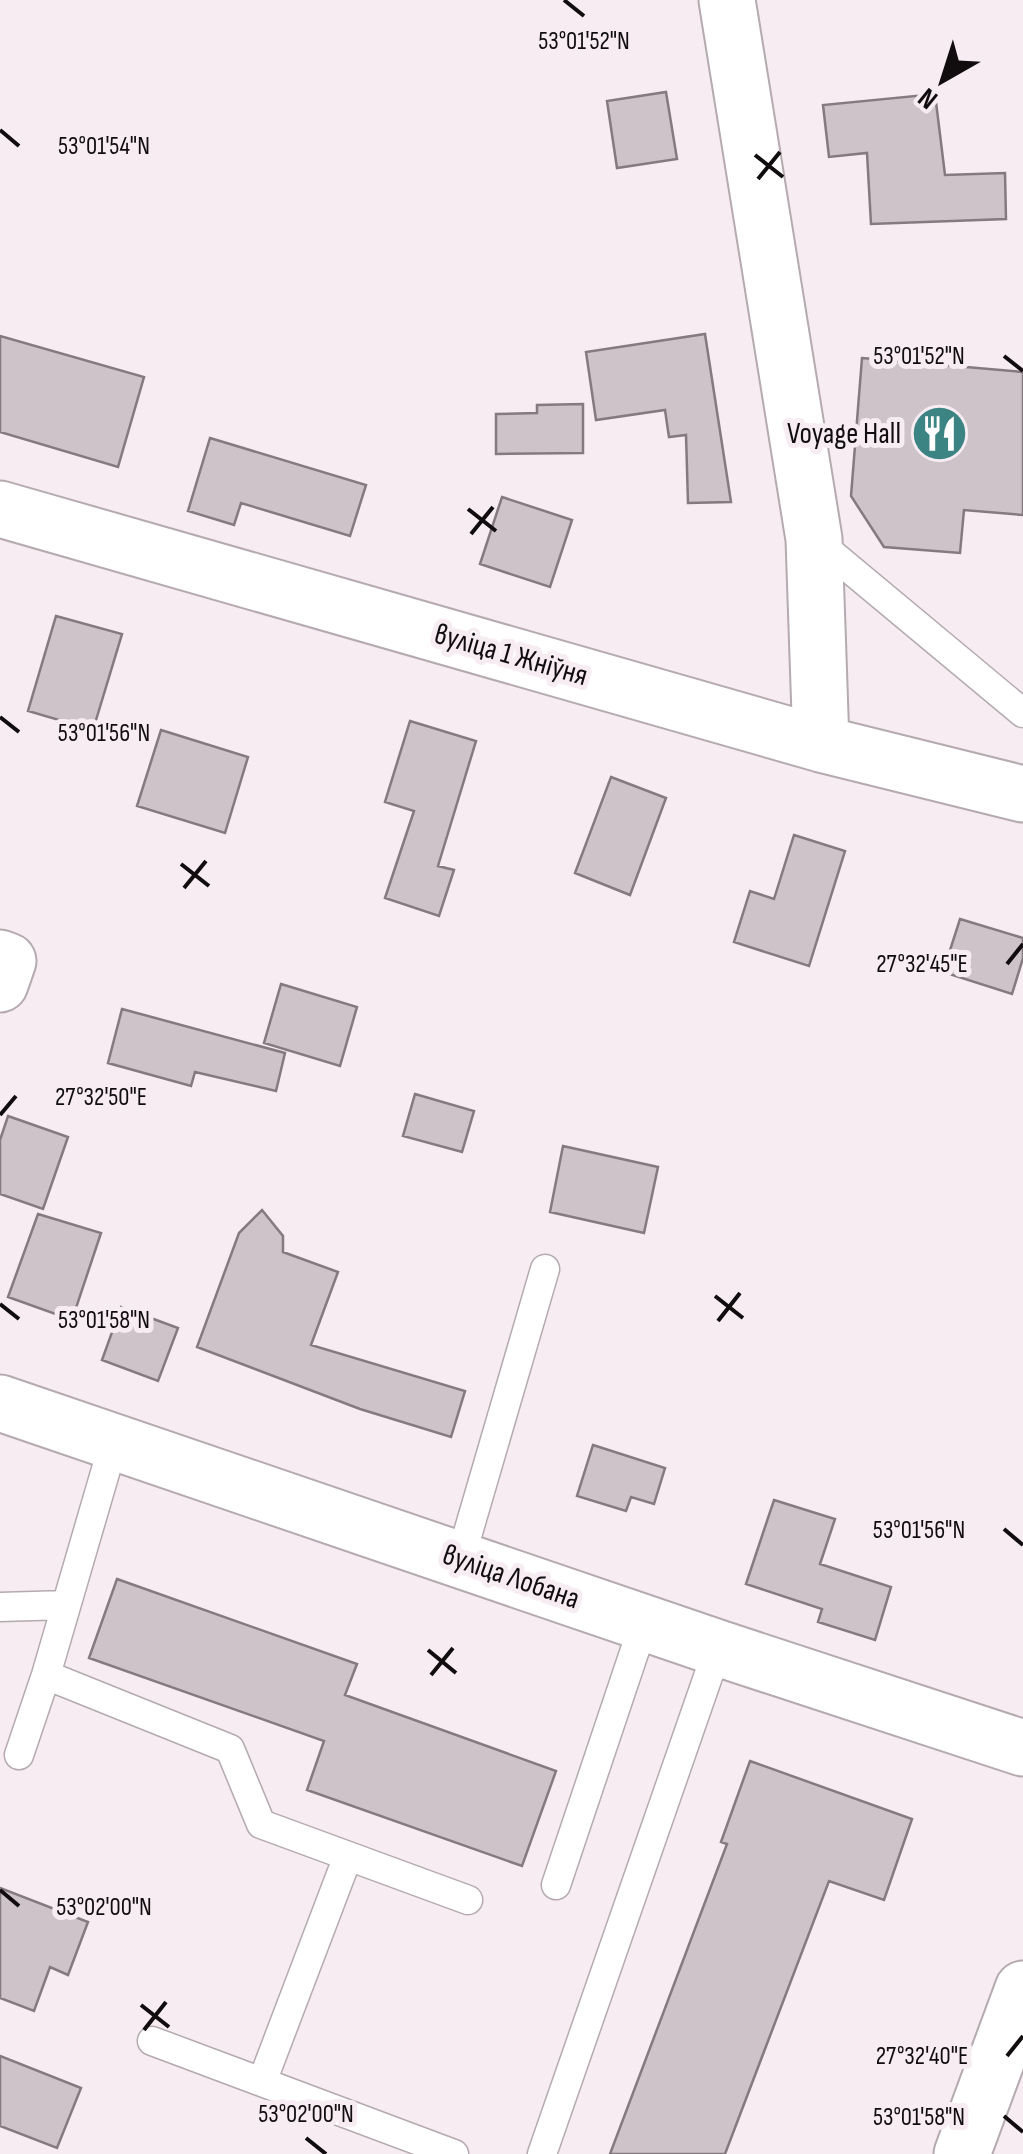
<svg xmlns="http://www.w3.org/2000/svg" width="1023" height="2154" viewBox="0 0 1023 2154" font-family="'Sofia Sans Condensed',sans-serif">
<rect width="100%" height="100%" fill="#f6ecf1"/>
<path fill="#cec3c9" stroke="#847a7f" stroke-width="2.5" d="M 666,92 L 677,159 L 617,168 L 607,101 Z
M 935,94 L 945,175 L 1005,173 L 1006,219 L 871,224 L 867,153 L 829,157 L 823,105 Z
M 705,334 L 731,502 L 688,503 L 686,435 L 669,437 L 665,410 L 596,420 L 586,352 Z
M 0,336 L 144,377 L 118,467 L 0,432 Z
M 862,358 L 1023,372 L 1023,515 L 964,510 L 960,553 L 884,547 L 851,496 Z
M 583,404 L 583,453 L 496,454 L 496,414 L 537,413 L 537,405 Z
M 210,438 L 366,485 L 350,536 L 241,503 L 234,525 L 188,511 Z
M 502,497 L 572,520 L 550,587 L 480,564 Z
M 56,616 L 122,634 L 93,730 L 28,711 Z
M 410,721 L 476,741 L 438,866 L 454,870 L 439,916 L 385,898 L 414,811 L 385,802 Z
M 161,730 L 248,757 L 225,833 L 137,806 Z
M 611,777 L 666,798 L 630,895 L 575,873 Z
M 794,835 L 845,851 L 809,966 L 734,942 L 750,891 L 774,899 Z
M 960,919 L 1023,938 L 1023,958 L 1012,994 L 943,972 Z
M 281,984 L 357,1007 L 340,1066 L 264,1043 Z
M 122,1009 L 285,1053 L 276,1091 L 195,1072 L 191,1086 L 108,1063 Z
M 415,1094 L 474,1111 L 462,1152 L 403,1136 Z
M 8,1116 L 68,1137 L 43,1209 L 0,1194 L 0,1140 Z
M 563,1146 L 658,1167 L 644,1233 L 550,1212 Z
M 262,1210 L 283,1236 L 283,1252 L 338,1272 L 311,1345 L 465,1391 L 451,1437 L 360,1409 L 197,1347 L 239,1233 Z
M 38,1214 L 101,1233 L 72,1320 L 8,1297 Z
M 121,1307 L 178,1328 L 158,1381 L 102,1360 Z
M 593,1445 L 665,1468 L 654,1504 L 631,1497 L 626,1511 L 577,1496 Z
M 774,1500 L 835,1519 L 820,1564 L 891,1587 L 875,1640 L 818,1622 L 822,1609 L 746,1584 Z
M 117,1579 L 357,1664 L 345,1695 L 556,1771 L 522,1866 L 307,1790 L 324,1741 L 89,1658 Z
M 750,1761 L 912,1819 L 884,1900 L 829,1881 L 725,2154 L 610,2154 L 727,1844 L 721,1842 Z
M 0,1888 L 88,1922 L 68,1975 L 50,1967 L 34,2011 L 0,1998 Z
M 0,2056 L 81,2088 L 57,2148 L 0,2126 Z"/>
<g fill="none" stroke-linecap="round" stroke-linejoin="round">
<defs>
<path id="service" d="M 814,539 L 1023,713
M 114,1442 L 46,1675 L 230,1749 L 261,1824 L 468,1900
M 460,1560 L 545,1269
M 0,1607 L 66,1605
M 19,1755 L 46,1675
M 556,1885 L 644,1623
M 152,2041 L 454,2154
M 262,2082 L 348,1856
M 542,2154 L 718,1648"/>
<path id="minor" d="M 727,0 L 814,539 L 821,744
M 0,509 L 821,744 L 1023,794
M 0,958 L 8,961 L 0,984
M 0,1403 L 718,1648 L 1023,1748
M 962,2154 L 1023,1989"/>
</defs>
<use href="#service" stroke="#b4aaaf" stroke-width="31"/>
<use href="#minor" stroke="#b4aaaf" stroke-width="59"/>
<use href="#service" stroke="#fff" stroke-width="28"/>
<use href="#minor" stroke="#fff" stroke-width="55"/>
</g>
<path fill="none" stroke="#110d0f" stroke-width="4" d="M 564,0 L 584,16M 0,130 L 19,146M 755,155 L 783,177M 758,179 L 780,152M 1004,356 L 1023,371M 468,509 L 496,531M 471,534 L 493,507M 0,717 L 19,732M 181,864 L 209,886M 184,888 L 206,861M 1007,964 L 1023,944M 0,1115 L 16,1096M 715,1296 L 743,1318M 0,1304 L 19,1319M 718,1321 L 740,1293M 1004,1529 L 1023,1545M 428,1650 L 456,1673M 431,1675 L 453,1648M 0,1890 L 19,1906M 141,2005 L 169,2027M 144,2030 L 166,2002M 1007,2056 L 1023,2036M 1004,2116 L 1023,2132M 306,2138 L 326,2154"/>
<defs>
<symbol id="restaurant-disc" viewBox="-11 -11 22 22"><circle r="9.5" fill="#3c8483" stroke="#f6ecf1"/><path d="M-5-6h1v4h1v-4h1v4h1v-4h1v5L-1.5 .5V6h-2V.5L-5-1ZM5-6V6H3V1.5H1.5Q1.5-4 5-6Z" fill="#fff"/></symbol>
</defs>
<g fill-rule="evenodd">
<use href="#restaurant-disc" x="908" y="402" width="63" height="63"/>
</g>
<g text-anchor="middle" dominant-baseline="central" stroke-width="10" stroke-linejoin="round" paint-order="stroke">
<g font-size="30" fill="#110d0f" stroke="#f6ecf1" text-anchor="end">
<text x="901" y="434">Voyage Hall</text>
</g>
<g font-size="30" fill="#110d0f" stroke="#f6ecf1">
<text transform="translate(511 655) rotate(16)">вуліца 1 Жніўня</text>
<text transform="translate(511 1577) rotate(19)">вуліца Лобана</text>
</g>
</g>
<g font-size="25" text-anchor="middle" fill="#110d0f" stroke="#f6ecf1" stroke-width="10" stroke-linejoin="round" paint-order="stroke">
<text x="584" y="49">53°01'52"N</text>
<text x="104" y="154">53°01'54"N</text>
<text x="919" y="364">53°01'52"N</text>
<text x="104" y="741">53°01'56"N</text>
<text x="922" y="972">27°32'45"E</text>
<text x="101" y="1105">27°32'50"E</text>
<text x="104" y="1328">53°01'58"N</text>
<text x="919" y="1538">53°01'56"N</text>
<text x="104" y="1915">53°02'00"N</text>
<text x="922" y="2064">27°32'40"E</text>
<text x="306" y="2122">53°02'00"N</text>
<text x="919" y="2125">53°01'58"N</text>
</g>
<g transform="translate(943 80) rotate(219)" stroke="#f6ecf1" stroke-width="8" paint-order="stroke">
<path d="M0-8L18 38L0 25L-18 38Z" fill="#110d0f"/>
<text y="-15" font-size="28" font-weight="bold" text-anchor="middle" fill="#110d0f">N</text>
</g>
</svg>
